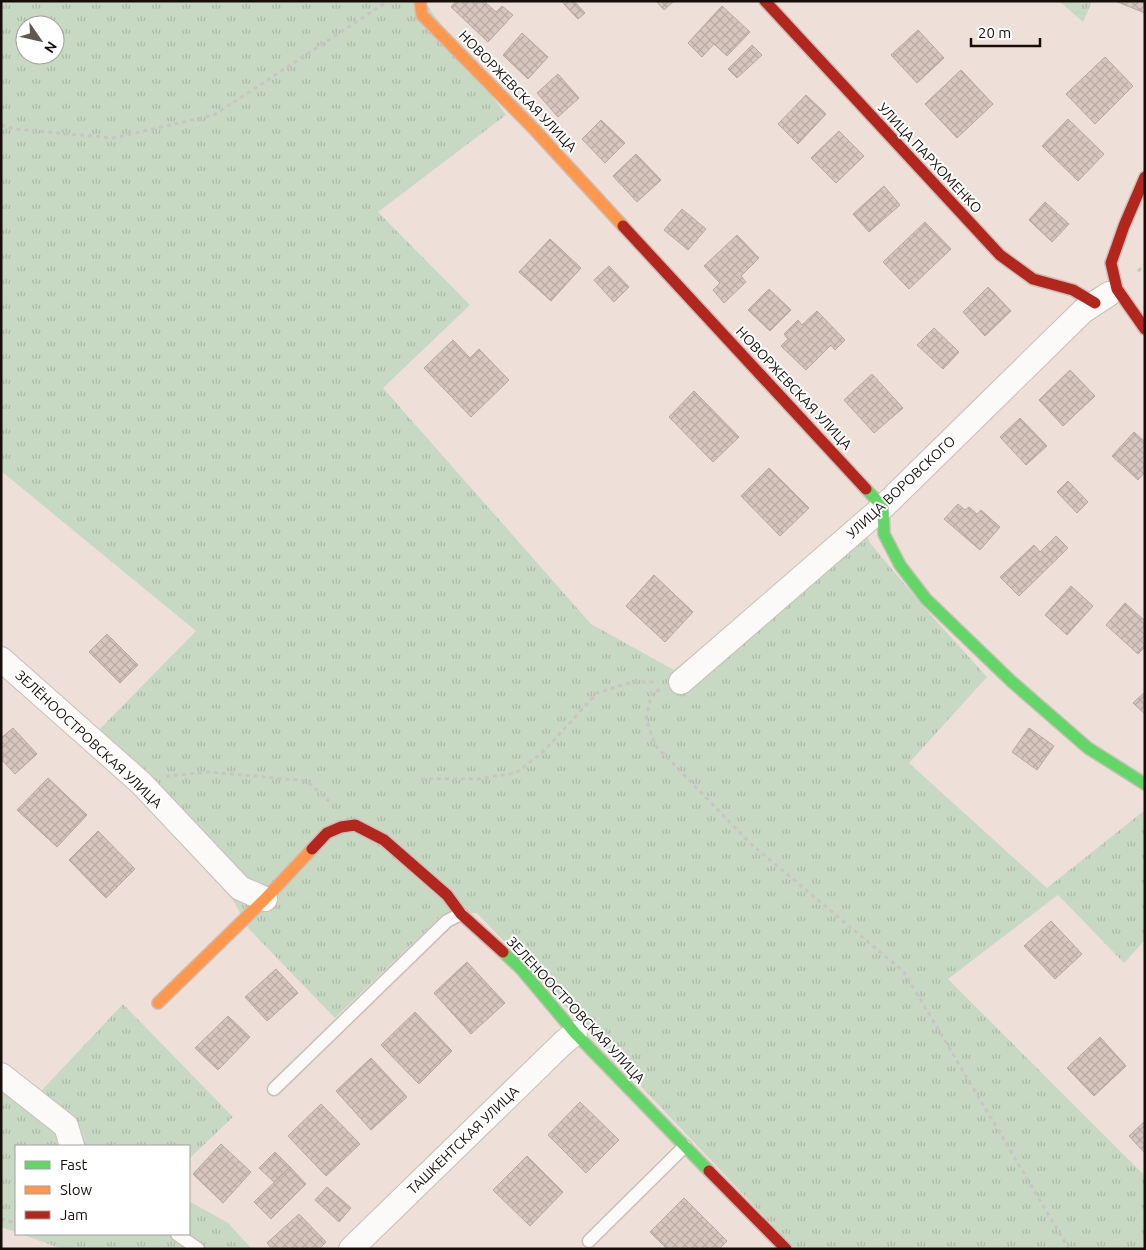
<svg xmlns="http://www.w3.org/2000/svg" width="1146" height="1250" viewBox="0 0 1146 1250" font-family="Ubuntu,sans-serif">
<defs>
<pattern id="grass-tufts" width="24" height="20" patternUnits="userSpaceOnUse" patternTransform="scale(1.25)"><rect width="24" height="20" fill="#c8d9c3"/><path d="M3 7l-1-3M5 7V3M7 7l1-3M15 17l-1-3M17 17v-4M19 17l1-3" fill="none" stroke="#abb9a6"/></pattern>
<pattern id="building-cross-hatch" width="8" height="8" patternUnits="userSpaceOnUse" patternTransform="scale(1.25)"><rect width="8" height="8" fill="#d7c6bd"/><path d="M0 0l8 8M0 8l8-8" fill="none" stroke="#b8a9a1"/></pattern>
</defs>
<rect width="100%" height="100%" fill="#eee0d8"/>
<path fill="url(#grass-tufts)" fill-rule="evenodd" d="M 1,1 L 424,1 L 506,115 L 378,212 L 470,305 L 383,388 L 591,624 L 674,670 L 861,518 L 870,543 L 921,604 L 987,677 L 909,763 L 1047,888 L 1145,810 L 1145,940 L 1124,963 L 1058,895 L 948,979 L 1145,1176 L 1145,1249 L 795,1249 L 477,913 L 443,914 L 335,1018 L 249,929 L 233,900 L 88,741 L 196,631 L 1,471 ZM 25,25 L 55,25 L 55,55 L 25,55 Z
M 1059,1 L 1092,1 L 1083,22 Z
M 123,1004 L 233,1117 L 189,1159 L 189,1146 L 16,1146 L 16,1232 L 1,1227 L 1,1061 L 41,1091 Z
M 189,1201 L 228,1223 L 252,1249 L 62,1249 L 21,1234 L 189,1234 Z"/>
<path fill="url(#building-cross-hatch)" stroke="#b3a8a3" d="M 456,1 L 484,1 L 496,12 L 502,6 L 513,15 L 488,42 L 451,7 Z
M 561,1 L 574,1 L 585,13 L 578,19 Z
M 656,1 L 674,1 L 664,10 Z
M 1115,1 L 1145,1 L 1145,13 Z
M 722,6 L 750,32 L 727,56 L 714,44 L 702,57 L 688,43 Z
M 918,30 L 944,58 L 917,83 L 891,55 Z
M 522,33 L 548,57 L 528,79 L 503,55 Z
M 752,45 L 762,55 L 737,78 L 728,69 Z
M 1105,57 L 1133,86 L 1095,124 L 1066,94 Z
M 961,70 L 993,104 L 957,138 L 925,104 Z
M 558,74 L 579,98 L 558,117 L 537,93 Z
M 806,95 L 826,114 L 798,144 L 778,124 Z
M 1068,119 L 1104,154 L 1078,181 L 1042,146 Z
M 601,120 L 625,143 L 605,163 L 582,139 Z
M 839,131 L 864,156 L 836,183 L 811,158 Z
M 636,154 L 661,180 L 637,202 L 613,176 Z
M 884,186 L 900,205 L 869,232 L 853,214 Z
M 1045,202 L 1069,224 L 1052,242 L 1029,220 Z
M 682,209 L 706,229 L 688,250 L 664,230 Z
M 925,222 L 951,249 L 909,289 L 883,262 Z
M 737,235 L 759,258 L 741,276 L 746,282 L 724,303 L 713,290 L 720,283 L 704,266 Z
M 550,239 L 581,268 L 551,301 L 519,272 Z
M 609,266 L 629,287 L 614,302 L 594,280 Z
M 988,287 L 1011,311 L 985,336 L 963,312 Z
M 769,289 L 791,310 L 770,331 L 748,310 Z
M 817,311 L 845,340 L 835,350 L 831,345 L 806,370 L 781,346 L 788,339 L 784,334 L 798,320 L 802,325 Z
M 934,328 L 959,352 L 943,369 L 917,345 Z
M 453,340 L 470,358 L 479,349 L 509,380 L 471,417 L 424,368 Z
M 1070,370 L 1095,396 L 1063,426 L 1039,400 Z
M 872,374 L 903,408 L 874,433 L 844,400 Z
M 694,391 L 739,437 L 713,462 L 669,417 Z
M 1020,418 L 1047,446 L 1026,465 L 1000,437 Z
M 1134,432 L 1145,442 L 1145,472 L 1138,480 L 1112,456 Z
M 769,468 L 809,508 L 780,536 L 741,496 Z
M 1068,481 L 1088,502 L 1077,513 L 1057,492 Z
M 958,504 L 965,510 L 969,507 L 977,514 L 981,510 L 1000,527 L 980,550 L 944,519 Z
M 1056,536 L 1068,548 L 1019,596 L 1000,577 L 1034,545 L 1040,552 Z
M 654,575 L 693,612 L 665,642 L 626,606 Z
M 1071,586 L 1093,606 L 1067,635 L 1045,615 Z
M 1125,603 L 1145,621 L 1145,647 L 1138,654 L 1106,625 Z
M 107,634 L 138,665 L 120,683 L 89,652 Z
M 1145,692 L 1145,714 L 1133,703 Z
M 13,728 L 37,754 L 15,774 L 1,759 L 1,738 Z
M 1029,728 L 1054,746 L 1037,770 L 1012,752 Z
M 48,778 L 87,815 L 57,847 L 17,810 Z
M 98,831 L 135,869 L 106,898 L 69,860 Z
M 1051,921 L 1082,954 L 1055,979 L 1024,946 Z
M 467,962 L 505,1003 L 471,1034 L 434,993 Z
M 276,969 L 298,993 L 267,1021 L 245,997 Z
M 415,1012 L 452,1051 L 419,1084 L 381,1045 Z
M 228,1016 L 250,1037 L 218,1070 L 195,1048 Z
M 1100,1037 L 1126,1066 L 1094,1096 L 1067,1068 Z
M 371,1058 L 407,1097 L 371,1130 L 336,1091 Z
M 580,1102 L 619,1140 L 586,1173 L 548,1135 Z
M 321,1104 L 360,1144 L 326,1176 L 288,1136 Z
M 1145,1121 L 1145,1153 L 1129,1136 Z
M 221,1144 L 251,1172 L 223,1203 L 193,1174 Z
M 275,1152 L 290,1167 L 274,1182 L 259,1168 Z
M 527,1156 L 563,1192 L 530,1226 L 493,1190 Z
M 290,1167 L 306,1184 L 271,1219 L 254,1202 Z
M 327,1187 L 351,1208 L 339,1222 L 315,1200 Z
M 684,1198 L 727,1241 L 719,1249 L 667,1249 L 650,1232 Z
M 299,1214 L 326,1242 L 319,1249 L 272,1249 L 267,1243 Z"/>
<g fill="none" stroke-linecap="round" stroke-linejoin="round">
<defs>
<path id="lane" d="M 274,1089 L 447,921 L 461,914
M 177,1234 L 198,1249
M 589,1241 L 685,1146"/>
<path id="street" d="M 1,659 L 141,783 L 240,888 L 265,899
M 681,682 L 883,507 L 1083,311 L 1109,294
M 1,1075 L 66,1126 L 72,1146
M 351,1249 L 563,1043 L 575,1033"/>
<path id="fast" d="M 866,489 L 883,507 L 884,534 L 900,565 L 926,599 L 1011,681 L 1088,748 L 1145,784
M 503,952 L 521,969 L 575,1033 L 709,1171"/>
<path id="slow" d="M 420,1 L 422,15 L 534,129 L 623,226
M 158,1003 L 265,899 L 312,849"/>
<path id="jam" d="M 765,1 L 1000,255 L 1033,279 L 1073,290 L 1095,303
M 1145,177 L 1124,226 L 1111,263 L 1117,289 L 1145,329
M 623,226 L 866,489
M 312,849 L 327,833 L 341,827 L 355,825 L 384,840 L 447,895 L 461,914 L 503,952
M 709,1171 L 786,1249"/>
</defs>
<use href="#lane" stroke="#c9beb8" stroke-width="15"/>
<use href="#street" stroke="#c9beb8" stroke-width="26"/>
<use href="#fast" stroke="#c9beb8" stroke-width="14"/>
<use href="#slow" stroke="#c9beb8" stroke-width="14"/>
<use href="#jam" stroke="#c9beb8" stroke-width="14"/>
<path stroke="#cac4c2" stroke-width="3" stroke-dasharray="4 4" stroke-linecap="butt" d="M 1,125 L 14,129 L 113,138 L 214,115 L 388,1
M 1138,271 L 1145,265
M 660,690 L 652,692 L 646,718 L 655,745 L 751,844 L 904,972 L 1069,1249
M 166,776 L 210,772 L 307,781 L 333,805
M 421,779 L 477,779 L 516,773 L 543,752 L 597,693 L 632,682 L 658,682
M 1,1219 L 16,1223"/>
<use href="#lane" stroke="#fcfaf9" stroke-width="12"/>
<use href="#street" stroke="#fcfaf9" stroke-width="24"/>
<use href="#fast" stroke="#63d668" stroke-width="11"/>
<use href="#slow" stroke="#ff974d" stroke-width="11"/>
<use href="#jam" stroke="#b3261e" stroke-width="11"/>
</g>
<g text-anchor="middle" dominant-baseline="central" stroke-width="4" stroke-linejoin="round" paint-order="stroke">
<g font-size="14" fill="#160e09" stroke="#fff">
<text transform="translate(518 91) rotate(46)">НОВОРЖЕВСКАЯ УЛИЦА</text>
<text transform="translate(930 158) rotate(47)">УЛИЦА ПАРХОМЕНКО</text>
<text transform="translate(794 388) rotate(47)">НОВОРЖЕВСКАЯ УЛИЦА</text>
<text transform="translate(901 487) rotate(-43)">УЛИЦА ВОРОВСКОГО</text>
<text transform="translate(89 739) rotate(43)">ЗЕЛЁНООСТРОВСКАЯ УЛИЦА</text>
<text transform="translate(576 1010) rotate(47)">ЗЕЛЕНООСТРОВСКАЯ УЛИЦА</text>
<text transform="translate(463 1140) rotate(-44)">ТАШКЕНТСКАЯ УЛИЦА</text>
</g>
</g>
<rect width="1146" height="1250" fill="none" stroke="#160e09" stroke-width="5"/>
<rect x="15" y="1145" width="175" height="90" fill="#ffffff" stroke="#a29f9d"/>
<rect x="25" y="1161" width="25" height="8" fill="#63d668" stroke="#a29f9d"/>
<text x="60" y="1170" font-size="15" fill="#160e09">Fast</text>
<rect x="25" y="1186" width="25" height="8" fill="#ff974d" stroke="#a29f9d"/>
<text x="60" y="1195" font-size="15" fill="#160e09">Slow</text>
<rect x="25" y="1211" width="25" height="8" fill="#b3261e" stroke="#a29f9d"/>
<text x="60" y="1220" font-size="15" fill="#160e09">Jam</text>
<g transform="translate(40 40) rotate(124)"><circle r="24" fill="#ffffff" stroke="#a29f9d"/>
<path d="M0-4L9 19L0 12L-9 19Z" fill="#625851"/>
<text y="-8" font-size="14" font-weight="bold" text-anchor="middle" fill="#160e09">N</text>
</g>
<path d="M971 38v8h69v-8" fill="none" stroke="#160e09" stroke-width="2.5"/>
<text x="978" y="38" font-size="15" fill="#160e09" stroke="#ffffff" stroke-width="4" paint-order="stroke">20 m</text>
</svg>
